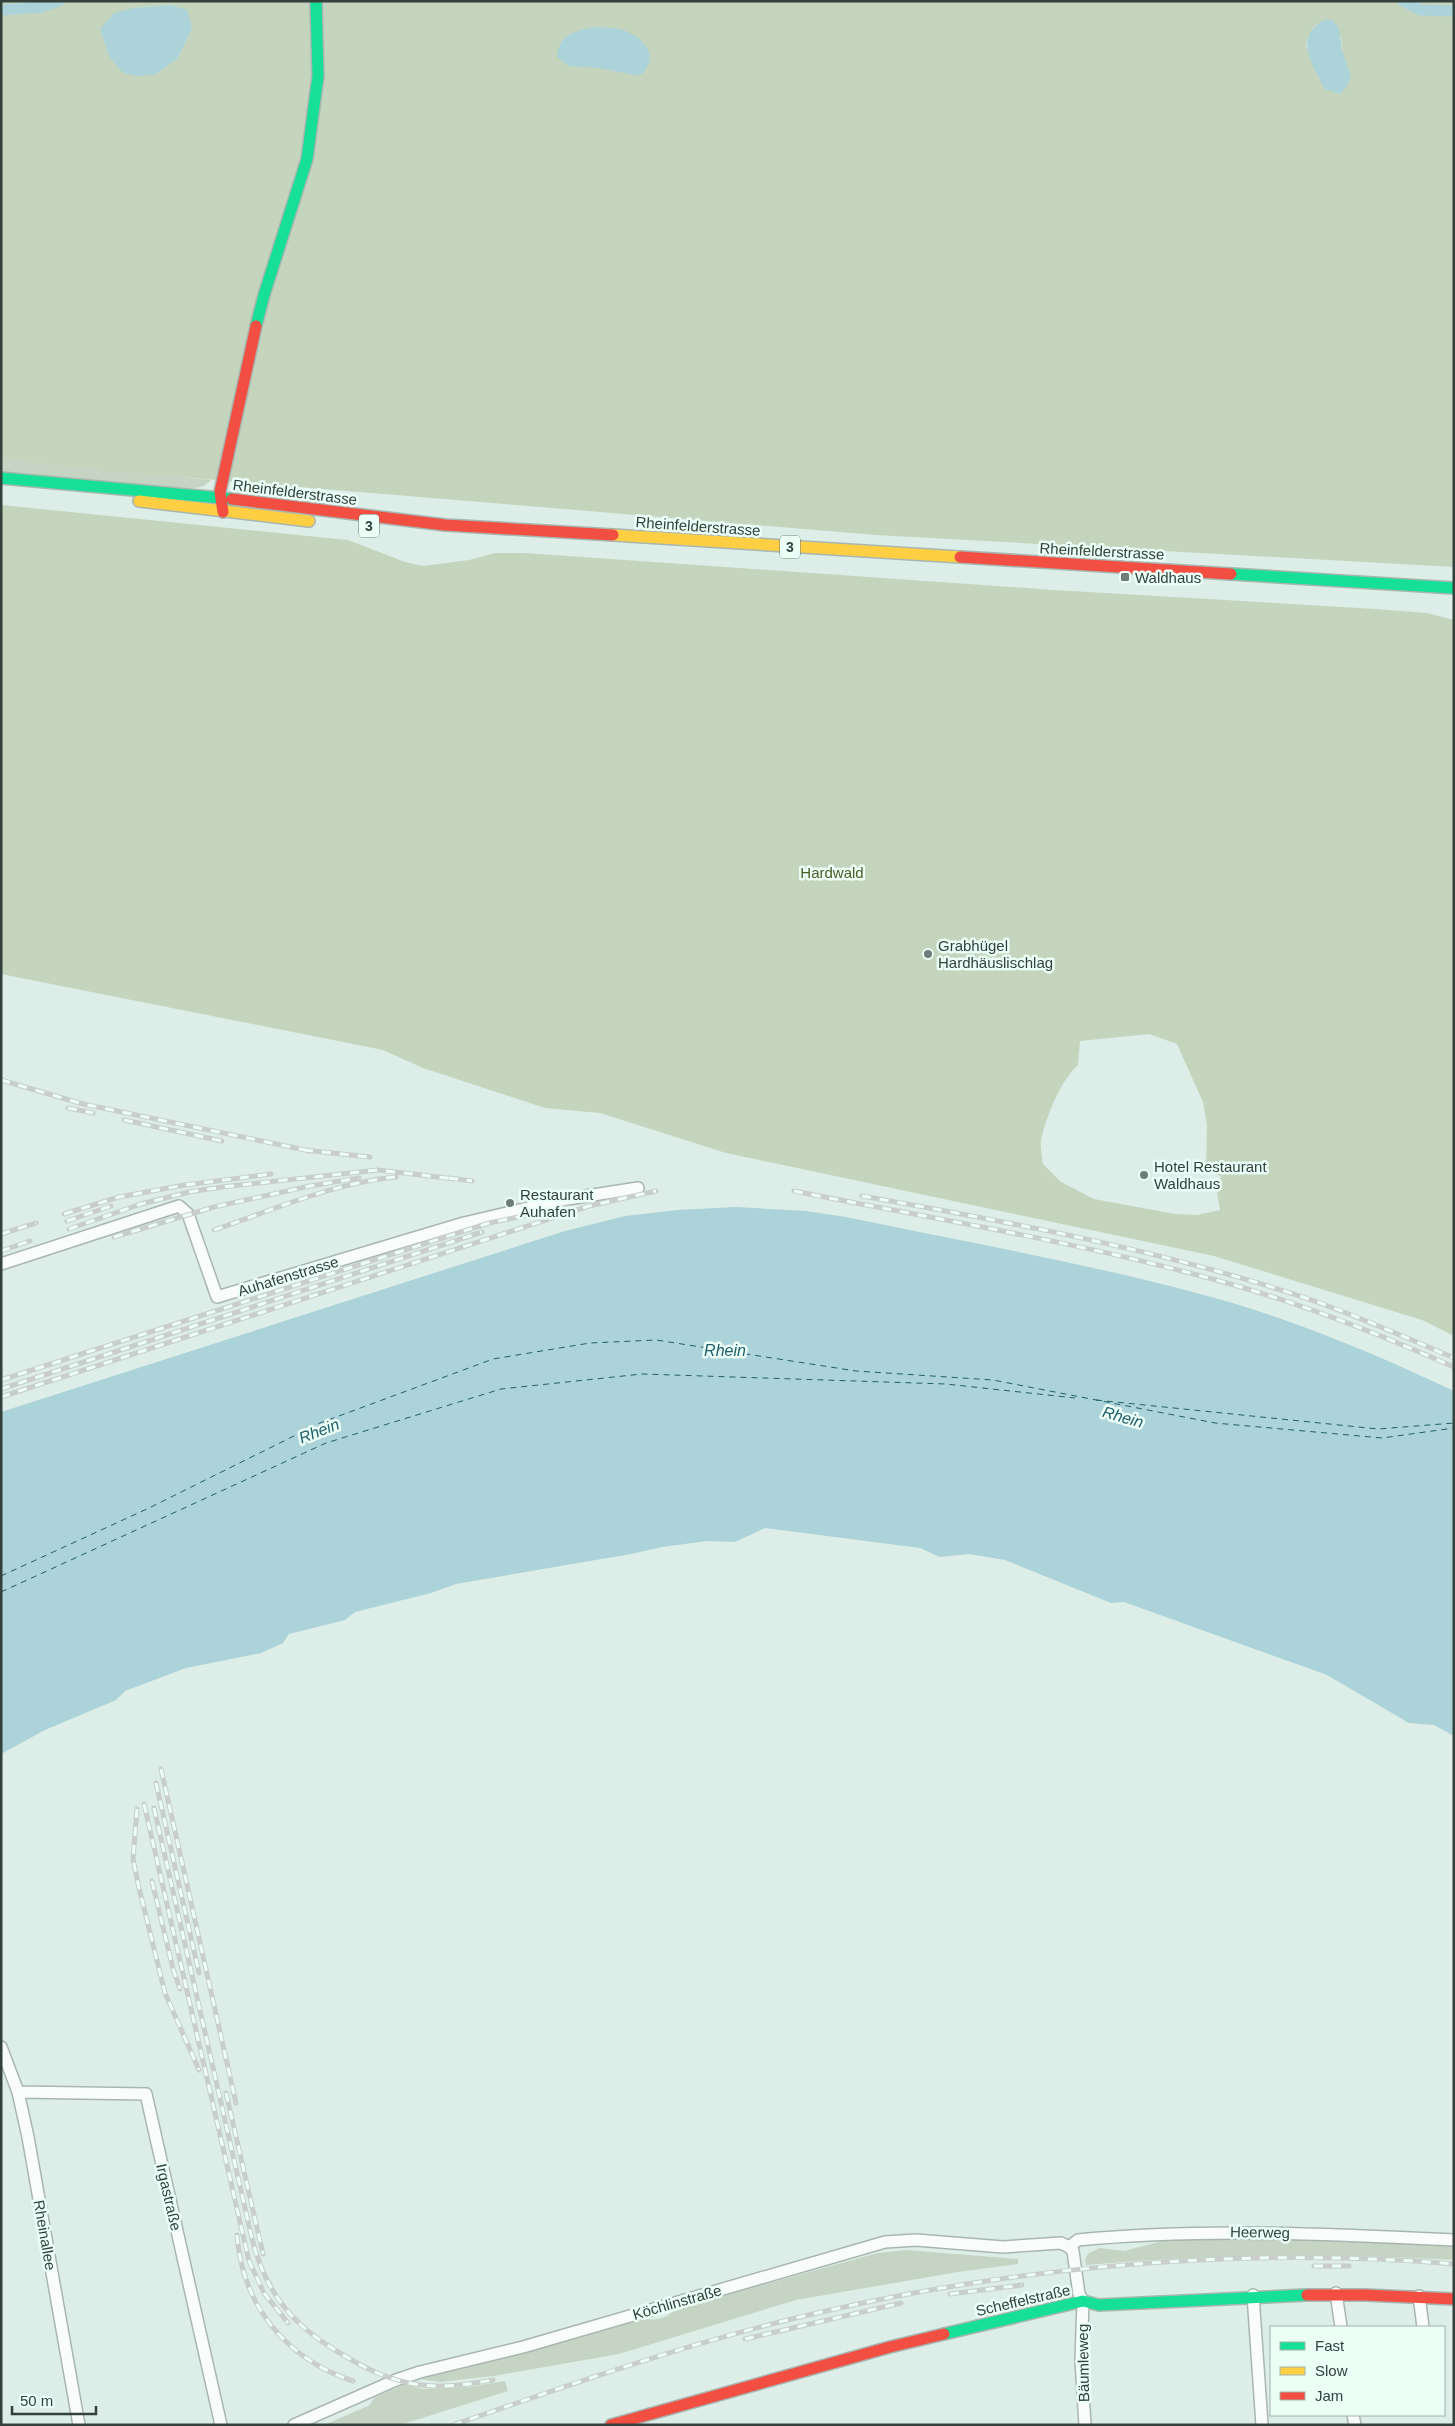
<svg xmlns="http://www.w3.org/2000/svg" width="1455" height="2426" viewBox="0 0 1455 2426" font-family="Helvetica,sans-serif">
<rect width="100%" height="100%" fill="#dceee7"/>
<path fill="#c6d4c3" d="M 1,459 L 211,480 L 204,486 L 186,490 L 1,473 Z
M 1222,2237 L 1454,2243 L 1454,2260 C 1331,2253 1208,2254 1086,2265 L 1085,2259 L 1089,2253 L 1100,2248 L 1124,2251 L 1174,2238 Z
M 906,2250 L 1018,2259 L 1018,2264 L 958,2272 L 796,2300 L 619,2354 L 493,2376 L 440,2382 L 419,2379 L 564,2342 L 644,2319 C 657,2320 666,2320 675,2309 L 878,2253 Z
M 505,2381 L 508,2391 L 400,2425 L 324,2425 L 370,2405 L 374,2398 L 406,2384 L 422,2389 L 469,2387 Z"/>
<path fill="#c4d4bd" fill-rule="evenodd" d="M 1,1 L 1454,1 L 1454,567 L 876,535 L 132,473 L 1,459 ZM 171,5 L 192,28 L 178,58 L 133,8 ZM 1324,20 L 1341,38 L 1342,51 L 1306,47 C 1309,33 1311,27 1324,20 Z
M 1,505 L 348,540 L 405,562 L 423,566 L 469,560 L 495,553 L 525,553 L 1054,590 L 1376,609 L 1427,613 L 1454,620 L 1454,1336 L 1422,1320 L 1214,1256 L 726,1153 L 600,1113 L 545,1108 L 423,1068 L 383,1050 L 1,974 ZM 1149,1034 L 1177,1044 L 1203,1102 L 1207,1124 L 1206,1172 L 1221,1176 L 1217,1193 L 1220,1210 L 1197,1215 L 1175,1214 L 1094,1199 L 1061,1182 L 1043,1164 C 1042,1157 1040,1147 1041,1140 C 1047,1115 1059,1083 1078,1065 L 1080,1041 Z"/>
<path fill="#acd3d9" d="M 171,5 L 187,10 L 192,28 L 178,58 L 155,75 L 136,76 L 122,72 L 109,56 L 100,29 L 114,13 L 133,8 Z
M 1324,20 L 1332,20 L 1339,28 L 1342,51 L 1351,76 L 1347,87 L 1340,94 L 1325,89 C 1312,64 1293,37 1324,20 Z
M 595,27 C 603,28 612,27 619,29 C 642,35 663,56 639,76 L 599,68 L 569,66 L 557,57 C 559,34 575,31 595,27 Z
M 736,1207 L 806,1211 L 846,1217 C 965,1242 1086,1263 1204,1295 C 1290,1318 1373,1353 1454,1391 L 1454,1736 L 1434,1725 L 1409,1723 L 1327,1675 L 1124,1602 L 1111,1603 L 1005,1560 L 969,1554 L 940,1557 L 920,1548 L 765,1528 L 735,1542 L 707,1541 L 662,1547 L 631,1554 L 456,1584 L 431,1593 L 355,1612 L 345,1620 L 289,1634 L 283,1643 L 261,1653 L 186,1668 L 125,1691 L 116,1700 L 45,1730 L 1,1754 L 1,1412 L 565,1231 L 625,1216 L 677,1210 Z"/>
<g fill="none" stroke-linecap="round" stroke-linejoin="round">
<path stroke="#acd3d9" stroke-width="11" d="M 1403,1 L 1421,10 L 1454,11
M 1,10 L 41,7 L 59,1"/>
<path stroke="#205f6c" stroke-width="1" stroke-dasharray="6 5" stroke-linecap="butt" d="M 1096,1400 L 1378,1429 L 1454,1423
M 1,1576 L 149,1508 L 320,1423 L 493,1359 L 590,1343 L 656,1340 L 856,1371 L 993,1380 L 1215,1423 L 1382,1438 L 1454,1428
M 1,1592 L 326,1443 L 501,1389 L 642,1374 L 946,1384 L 1075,1398"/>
<defs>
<path id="street" d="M 1,1264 L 179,1206 L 188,1214 L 217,1297 L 464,1223 L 567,1199 L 638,1188
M 1,2047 L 18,2092 L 28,2137 L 79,2425
M 18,2092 L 146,2094 L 221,2425
M 1069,2247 L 1078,2240 C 1204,2228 1327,2234 1454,2240
M 1069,2247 L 1073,2251 L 1079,2294 L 1083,2301 L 1081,2360 L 1085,2425
M 1336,2293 L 1341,2327
M 1253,2295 L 1262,2425
M 1419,2296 L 1423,2327
M 1353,2415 L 1355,2425
M 294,2425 L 396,2380 L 420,2372 L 523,2347 L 885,2242 L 916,2240 L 1003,2247 L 1061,2243 L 1069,2247"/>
<path id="fast" d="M 256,326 L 264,295 L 307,159 L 318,76 L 316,1
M 1,478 L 232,499
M 1231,574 L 1454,588
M 944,2334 L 1083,2301 L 1099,2305 L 1307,2295"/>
<path id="slow" d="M 139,501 L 309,521
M 613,535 L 960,557"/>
<path id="jam" d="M 232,499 L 445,525 L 613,535
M 223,512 L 220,492 L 256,326
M 960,557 L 1231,574
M 1307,2295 L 1365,2295 L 1454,2299
M 611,2425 L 890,2347 L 944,2334"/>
</defs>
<use href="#street" stroke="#a8b6b1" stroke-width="14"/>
<use href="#fast" stroke="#a8b6b1" stroke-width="14"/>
<use href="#slow" stroke="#a8b6b1" stroke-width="14"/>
<use href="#jam" stroke="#a8b6b1" stroke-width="14"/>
<use href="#street" stroke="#fafcfb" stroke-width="11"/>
<use href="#fast" stroke="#16e098" stroke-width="11"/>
<use href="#slow" stroke="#ffcf43" stroke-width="11"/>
<use href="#jam" stroke="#f24e42" stroke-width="11"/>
<defs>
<path id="rail" d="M 1,1080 L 83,1104 L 310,1151
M 68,1108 L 93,1113
M 124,1120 L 222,1141
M 304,1150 L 370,1157
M 449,1178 L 472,1181
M 794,1191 C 935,1219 1078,1242 1216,1280 C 1298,1302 1377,1333 1454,1367
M 862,1196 C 1010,1222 1160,1250 1303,1297 C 1354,1314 1404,1337 1454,1358
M 64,1214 L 119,1197 L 185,1185 L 271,1174
M 67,1221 L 111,1206
M 69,1229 L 141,1204 L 189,1192 L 222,1187 L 378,1170 L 455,1179
M 214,1230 C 273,1210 333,1183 396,1177
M 1,1234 L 36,1223
M 114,1237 L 214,1207 L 310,1186 L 359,1178
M 1,1251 L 30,1241
M 1,1380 L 489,1223 L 567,1207
M 1,1389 L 482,1232
M 1,1397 L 589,1206 L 656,1191
M 161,1769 L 236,2103
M 156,1783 L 199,1973
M 144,1804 L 249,2261 L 264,2293 L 288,2323
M 154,1808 L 252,2239 C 266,2293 292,2325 340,2353 C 366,2369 390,2381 421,2385 C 446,2388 469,2384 493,2380
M 137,1809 L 133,1859 L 139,1888 L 165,1993 L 199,2070
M 152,1881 L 173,1969 L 180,1989
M 226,2093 L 263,2254
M 237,2235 C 242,2305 286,2359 353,2381
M 1314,2266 L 1349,2266
M 950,2294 L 1022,2285
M 745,2339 L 901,2303
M 453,2425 C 566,2386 679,2346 796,2318 C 1007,2267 1237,2246 1454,2264"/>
</defs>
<use href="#rail" stroke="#c9cecc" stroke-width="5"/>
<use href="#rail" stroke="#ecfff7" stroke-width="3" stroke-dasharray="9" stroke-linecap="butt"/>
</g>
<g fill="#6e7d77" stroke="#ecfff7" stroke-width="2">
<rect x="1120" y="572" width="10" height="10" rx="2.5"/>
<circle cx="928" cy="954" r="5"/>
<circle cx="1144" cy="1175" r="5"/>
<circle cx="510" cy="1203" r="5"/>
</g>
<g text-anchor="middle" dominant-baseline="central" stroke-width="5" stroke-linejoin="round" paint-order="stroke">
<g fill="#ecfff7" stroke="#6a7973" stroke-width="1">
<rect x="359" y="514.5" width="20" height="23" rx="4"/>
<rect x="780" y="535.5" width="20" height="23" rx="4"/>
</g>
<g font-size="14" font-weight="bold" fill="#33403b">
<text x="369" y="526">3</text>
<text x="790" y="547">3</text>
</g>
<g font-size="15" fill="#33403b" stroke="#ecfff7">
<text transform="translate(295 492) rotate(7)">Rheinfelderstrasse</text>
<text transform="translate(698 526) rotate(4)">Rheinfelderstrasse</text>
<text transform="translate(1102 551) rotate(3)">Rheinfelderstrasse</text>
<text transform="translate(288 1276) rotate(-17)">Auhafenstrasse</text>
<text transform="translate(169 2197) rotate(77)">Irgastraße</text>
<text transform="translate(1260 2232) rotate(1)">Heerweg</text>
<text transform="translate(45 2235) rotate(80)">Rheinallee</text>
<text transform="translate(1023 2300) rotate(-13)">Scheffelstraße</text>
<text transform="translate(677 2302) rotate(-16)">Köchlinstraße</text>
<text transform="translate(1083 2363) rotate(-91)">Bäumleweg</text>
</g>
<g font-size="15" fill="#33403b" stroke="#ecfff7" text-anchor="start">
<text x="1135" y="577">Waldhaus</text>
<text x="938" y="945">Grabhügel<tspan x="938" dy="17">Hardhäuslischlag</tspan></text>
<text x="1154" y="1166">Hotel Restaurant<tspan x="1154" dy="17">Waldhaus</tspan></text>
<text x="520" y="1194">Restaurant<tspan x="520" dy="17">Auhafen</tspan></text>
</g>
<g font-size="15" fill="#4b5d26" stroke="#ecfff7">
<text x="832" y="872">Hardwald</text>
</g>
<g font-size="16" font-style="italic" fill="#205f6c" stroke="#ecfff7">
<text x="725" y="1350">Rhein</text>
<text transform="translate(1123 1417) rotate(16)">Rhein</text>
<text transform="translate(319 1431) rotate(-21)">Rhein</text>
</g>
</g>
<rect width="1455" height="2426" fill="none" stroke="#33403b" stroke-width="5"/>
<rect x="1270" y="2326" width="175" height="90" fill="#ecfff7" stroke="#a2b3ac"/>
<rect x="1280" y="2342" width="25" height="8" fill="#16e098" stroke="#a2b3ac"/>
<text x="1315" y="2351" font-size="15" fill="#33403b">Fast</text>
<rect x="1280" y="2367" width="25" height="8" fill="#ffcf43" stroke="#a2b3ac"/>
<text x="1315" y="2376" font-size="15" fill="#33403b">Slow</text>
<rect x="1280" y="2392" width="25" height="8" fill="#f24e42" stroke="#a2b3ac"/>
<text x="1315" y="2401" font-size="15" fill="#33403b">Jam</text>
<path d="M12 2406v8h84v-8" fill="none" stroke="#33403b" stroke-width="2.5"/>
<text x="20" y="2406" font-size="15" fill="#33403b" stroke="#ecfff7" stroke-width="4" paint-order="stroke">50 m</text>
</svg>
